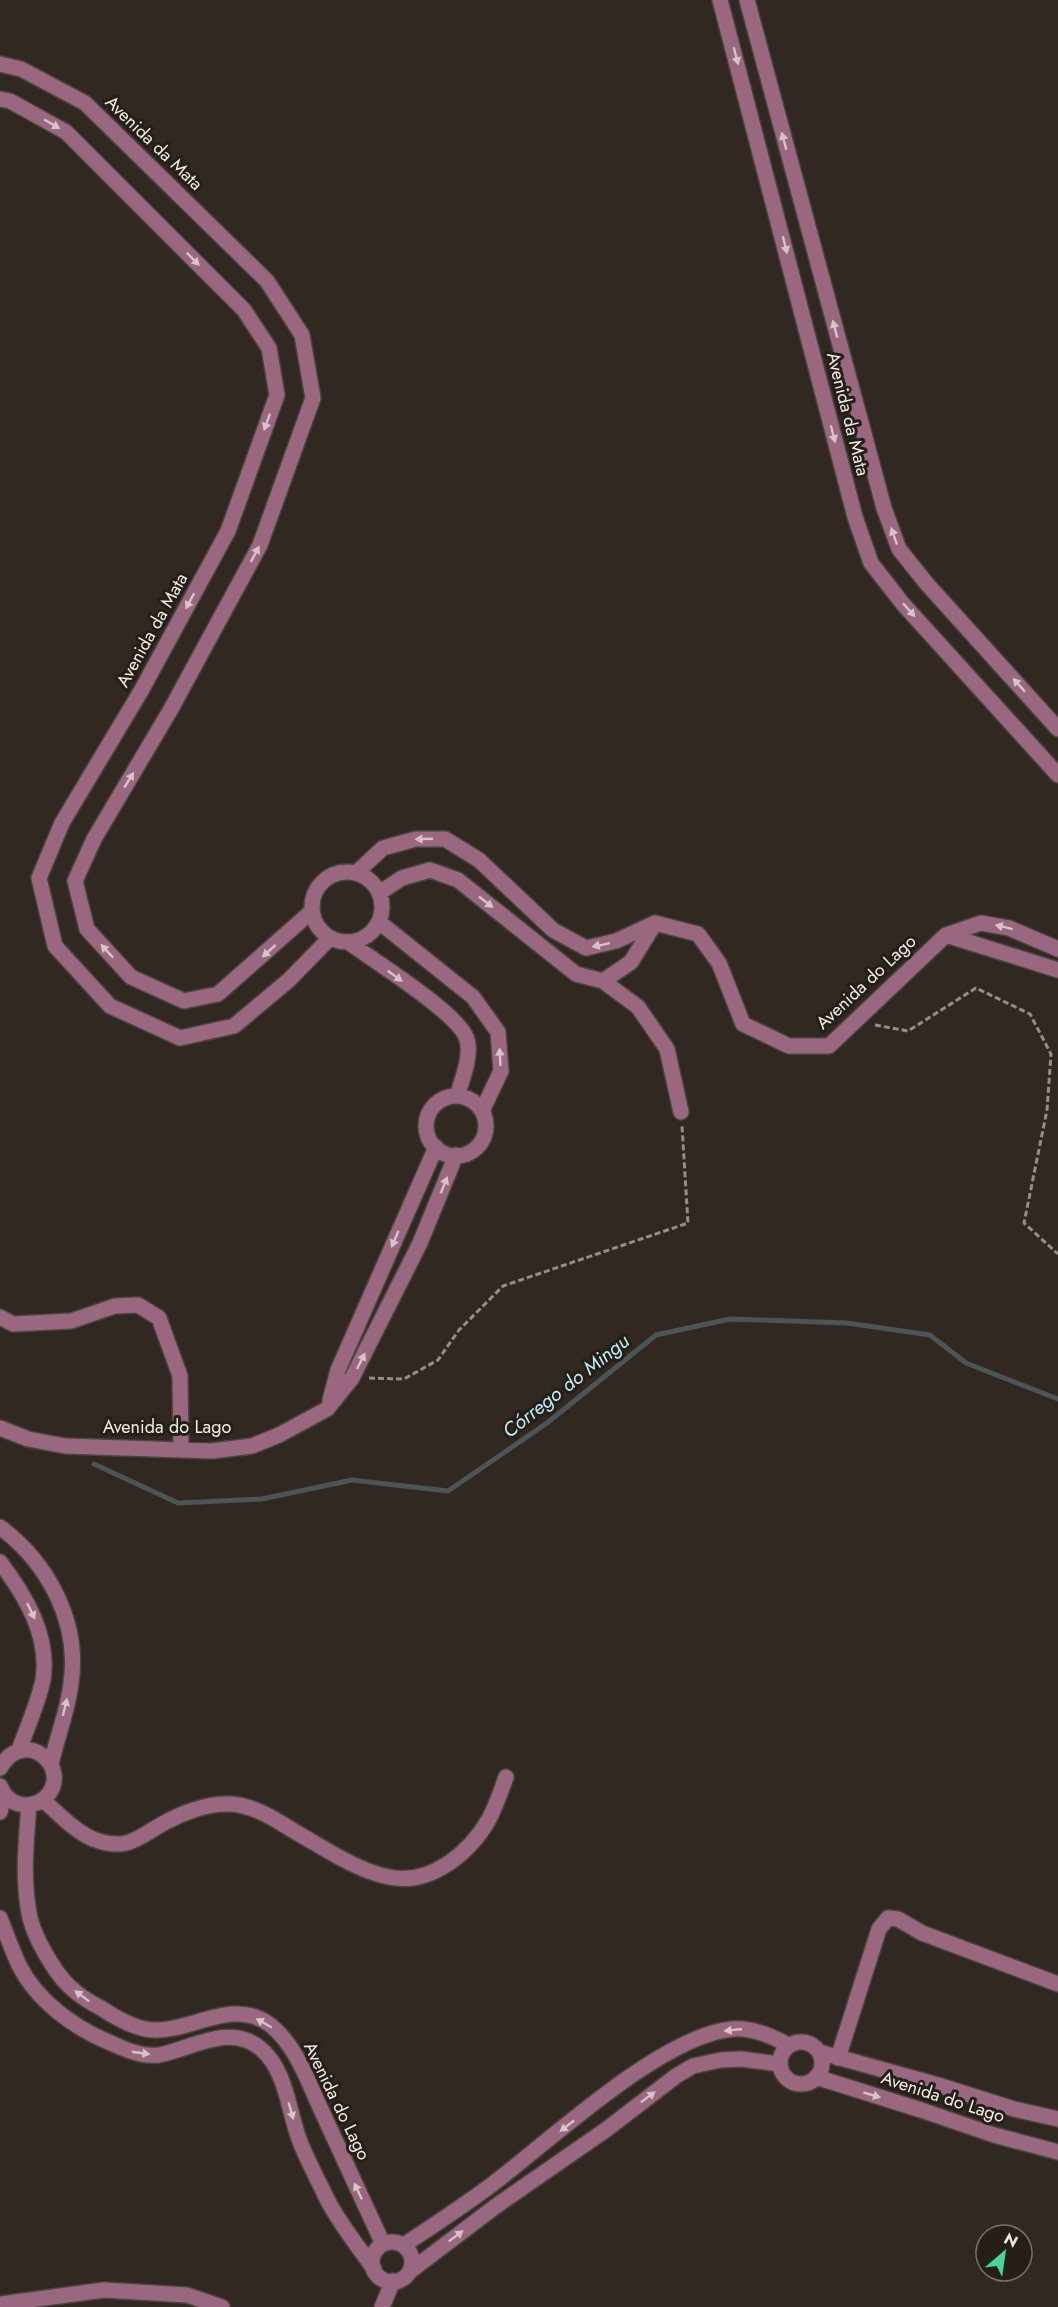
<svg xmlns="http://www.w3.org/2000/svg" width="1058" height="2307" viewBox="0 0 1058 2307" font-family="Jost,sans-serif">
<rect width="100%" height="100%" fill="#302821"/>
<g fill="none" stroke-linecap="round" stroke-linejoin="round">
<path stroke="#4c5455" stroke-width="5" d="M 94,1464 L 178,1503 L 262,1499 L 352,1480 L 448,1491 L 547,1423 L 656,1335 L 730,1319 L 847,1323 L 930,1335 L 966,1363 L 1058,1399"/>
<defs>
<path id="minor" d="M 720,0 L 855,517 L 871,563 L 903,604 L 1058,775
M 747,0 L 884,508 L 899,549 L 927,584 L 1058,729
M 0,64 L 21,69 L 85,103 L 267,281 L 302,335 L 313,398 L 260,545 L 171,709 L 94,839 L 75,881 L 87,929 L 131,977 L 184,1001 L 218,994 L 312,911
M 0,99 L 10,101 L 66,132 L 244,310 L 269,348 L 277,395 L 228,531 L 141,691 L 62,823 L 39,878 L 55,946 L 110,1006 L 180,1038 L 234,1026 L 289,980 L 330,938
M312 907a35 35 0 1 1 70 0a35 35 0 1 1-70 0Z
M 356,873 L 383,848 L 416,839 L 445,839 L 479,860 L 553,930 L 586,948 L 616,941 L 655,923 L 698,934 L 719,963 L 743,1024 L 789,1046 L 829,1046 L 946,935 L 981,923 L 1009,928 L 1058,949
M 379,893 L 402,878 L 430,870 L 458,880 L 576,974 L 603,981 L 631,962 L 655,923
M 379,922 L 473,997 L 498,1032 L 501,1071 L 482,1111
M 946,935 L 1058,970
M 348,942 C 373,960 456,1012 466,1037 C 473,1053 462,1080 457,1096
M 603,981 L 638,1007 L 667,1049 L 681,1112
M426 1126a30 30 0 1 1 60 0a30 30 0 1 1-60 0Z
M 0,1317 L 13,1324 L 71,1321 L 115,1306 L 138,1305 L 159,1318 L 180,1376 L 181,1450
M 330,1400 L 338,1370 L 436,1147
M 0,1428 L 28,1439 L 65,1446 L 212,1451 L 252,1446 L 279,1435 L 327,1409 L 352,1378 L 420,1243 L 456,1155
M 0,1527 C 48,1563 80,1622 71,1683 C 68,1710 57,1737 51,1764
M 0,1562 C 25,1595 50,1636 43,1680 C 38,1703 27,1728 19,1750
M 0,1768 C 24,1725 74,1768 46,1797 C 40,1803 33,1805 25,1805 C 12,1804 5,1797 0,1786
M 43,1800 C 57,1812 74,1831 93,1839 C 127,1852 137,1838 164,1823 C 182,1813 208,1803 229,1804 C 256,1805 277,1821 299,1834 C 327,1850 358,1871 389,1877 C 430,1886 470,1853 489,1819 C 496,1806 501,1791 506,1777
M 29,1805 C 26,1842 22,1881 30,1918 C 35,1938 53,1970 68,1985 C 77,1994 89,2002 101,2008 C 116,2018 136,2030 155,2030 C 192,2031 233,1998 269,2024 C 297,2045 309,2085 324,2116 C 344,2159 363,2201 383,2244
M 0,1812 L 4,1795
M 0,1918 C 6,1933 12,1950 19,1965 C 37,2001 74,2028 111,2043 C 126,2050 142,2057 159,2055 C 191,2049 229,2023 260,2048 C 286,2069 288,2109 299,2139 C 306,2158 317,2178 326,2197 C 338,2222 358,2246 374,2269
M780 2063a21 21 0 1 1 42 0a21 21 0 1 1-42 0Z
M 819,2052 L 938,2085 L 1014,2109 L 1058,2119
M 838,2058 L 879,1929 L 888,1918 L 898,1919 L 922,1933 L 1058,1984
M 816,2077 L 921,2110 L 994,2135 L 1058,2152
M372 2262a20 20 0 1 1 40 0a20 20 0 1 1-40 0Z
M 404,2245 C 434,2225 465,2205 494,2183 C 552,2139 661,2036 732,2029 C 752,2027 772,2036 788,2045
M 409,2272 L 496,2206 L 607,2129 L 676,2076 L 693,2066 L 721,2060 L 741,2059 L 779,2064
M 0,2304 L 104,2290 L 187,2295 L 222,2307
M 382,2307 L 393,2281"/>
</defs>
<use href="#minor" stroke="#4b433d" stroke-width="18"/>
<path stroke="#958e88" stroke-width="3" stroke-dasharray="6 3" stroke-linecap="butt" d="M 875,1025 L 908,1031 L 976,988 L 1030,1014 L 1051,1054 L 1047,1110 L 1024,1223 L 1058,1254
M 369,1378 L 404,1379 L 438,1360 L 459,1330 L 503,1286 L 688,1223 L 682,1126"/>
<use href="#minor" stroke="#99677f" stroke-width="15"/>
</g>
<defs><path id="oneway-solid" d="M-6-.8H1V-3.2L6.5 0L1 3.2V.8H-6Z" transform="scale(1.5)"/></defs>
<g fill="#d7c4c8">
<use href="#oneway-solid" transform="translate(736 56) rotate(75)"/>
<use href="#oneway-solid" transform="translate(52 124) rotate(30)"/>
<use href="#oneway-solid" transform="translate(784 141) rotate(-105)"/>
<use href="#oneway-solid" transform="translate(785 245) rotate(76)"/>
<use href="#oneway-solid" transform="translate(193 259) rotate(45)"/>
<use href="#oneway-solid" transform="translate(835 329) rotate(-105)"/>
<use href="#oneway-solid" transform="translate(267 422) rotate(110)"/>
<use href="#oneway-solid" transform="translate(833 434) rotate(76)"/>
<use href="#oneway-solid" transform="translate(894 536) rotate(-109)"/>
<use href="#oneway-solid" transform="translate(255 554) rotate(-62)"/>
<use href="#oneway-solid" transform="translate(190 601) rotate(118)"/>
<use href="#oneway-solid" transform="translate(909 610) rotate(48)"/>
<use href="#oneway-solid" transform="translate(1019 685) rotate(-132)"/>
<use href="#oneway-solid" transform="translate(129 780) rotate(-59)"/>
<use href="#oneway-solid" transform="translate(424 839) rotate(178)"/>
<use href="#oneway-solid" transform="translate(486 902) rotate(38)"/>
<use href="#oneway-solid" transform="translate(1004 927) rotate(-166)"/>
<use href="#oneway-solid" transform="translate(601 945) rotate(168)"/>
<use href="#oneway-solid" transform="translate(107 951) rotate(-133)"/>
<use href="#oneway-solid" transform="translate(269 951) rotate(138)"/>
<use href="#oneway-solid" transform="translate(395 976) rotate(36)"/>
<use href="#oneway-solid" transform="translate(500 1057) rotate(-93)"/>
<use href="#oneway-solid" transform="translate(444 1185) rotate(-68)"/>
<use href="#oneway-solid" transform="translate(395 1239) rotate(113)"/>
<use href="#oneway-solid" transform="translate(361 1361) rotate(-63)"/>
<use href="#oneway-solid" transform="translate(31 1611) rotate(64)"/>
<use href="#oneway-solid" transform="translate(65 1707) rotate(-76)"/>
<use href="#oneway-solid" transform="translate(82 1996) rotate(-143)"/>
<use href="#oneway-solid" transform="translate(264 2023) rotate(-150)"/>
<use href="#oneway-solid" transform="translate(733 2030) rotate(174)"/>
<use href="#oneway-solid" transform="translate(141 2053) rotate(8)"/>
<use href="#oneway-solid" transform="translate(872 2095) rotate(17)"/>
<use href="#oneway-solid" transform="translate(648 2097) rotate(-37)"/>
<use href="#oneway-solid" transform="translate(291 2111) rotate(74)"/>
<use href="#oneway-solid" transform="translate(567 2126) rotate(142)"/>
<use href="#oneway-solid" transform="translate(358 2191) rotate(-115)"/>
<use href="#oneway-solid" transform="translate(456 2236) rotate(-37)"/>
</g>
<g text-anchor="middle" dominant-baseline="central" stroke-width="6" stroke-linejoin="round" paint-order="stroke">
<g font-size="18" fill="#f1ece7" stroke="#261f17">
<text transform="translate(154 143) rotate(44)">Avenida da Mata</text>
<text transform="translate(848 414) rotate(76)">Avenida da Mata</text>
<text transform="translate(152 630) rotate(-61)">Avenida da Mata</text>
<text transform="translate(866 982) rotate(-43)">Avenida do Lago</text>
<text x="167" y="1427">Avenida do Lago</text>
<text transform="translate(943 2097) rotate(18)">Avenida do Lago</text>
<text transform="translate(337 2101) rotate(64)">Avenida do Lago</text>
</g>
<g font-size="20" font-style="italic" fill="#beeefb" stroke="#261f17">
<text transform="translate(566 1386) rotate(-38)">Córrego do Mingu</text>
</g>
</g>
<g transform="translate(1004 2253) rotate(29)"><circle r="28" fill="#261f17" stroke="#77716a" stroke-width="1.5"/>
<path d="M0-4.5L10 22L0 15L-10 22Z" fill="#49d49d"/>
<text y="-9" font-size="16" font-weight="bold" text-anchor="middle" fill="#f1ece7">N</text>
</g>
</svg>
